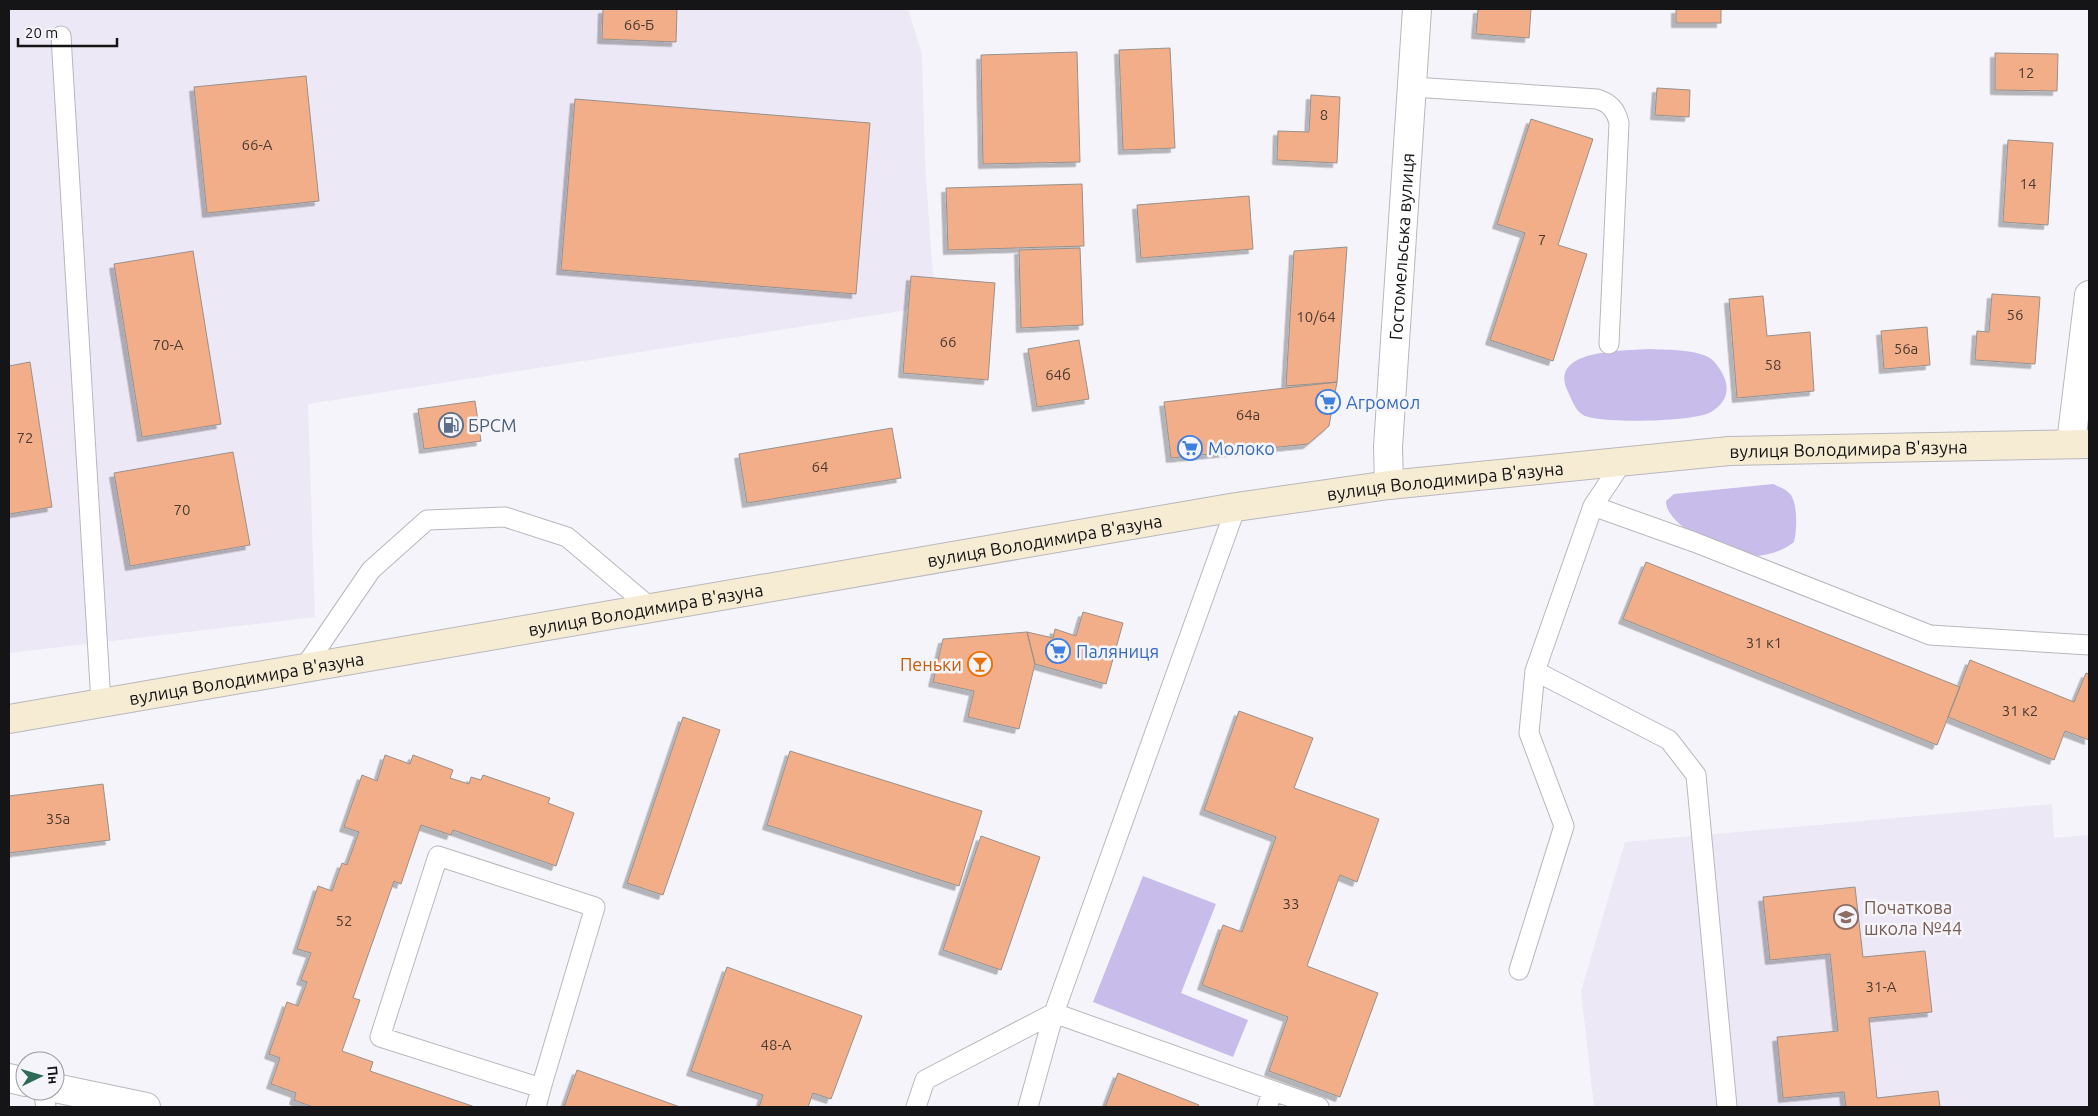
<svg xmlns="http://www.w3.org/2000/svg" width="2098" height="1116" viewBox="0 0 2098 1116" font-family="Ubuntu,sans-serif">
<defs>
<filter id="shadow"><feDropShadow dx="-4.5" dy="4.5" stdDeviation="0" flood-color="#0004"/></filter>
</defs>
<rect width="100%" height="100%" fill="#f5f4fa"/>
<path fill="#ece8f6" d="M 9,9 L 908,9 L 922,54 L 925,162 L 933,278 L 911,276 L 908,310 L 308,404 L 315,617 L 9,653 Z
M 2052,804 L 2054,838 L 2089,835 L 2089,1107 L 1594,1107 L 1581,991 L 1625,842 Z"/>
<path fill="#c8bcea" d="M 1648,349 C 1665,350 1693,349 1708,357 C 1714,360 1718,366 1721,371 C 1731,387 1728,402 1711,412 C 1695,422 1599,424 1583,415 C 1575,410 1572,400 1568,392 C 1547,349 1623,351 1648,349 Z
M 1773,484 C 1779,487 1786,489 1790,494 C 1798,503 1797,531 1794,542 C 1781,552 1765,557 1748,556 C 1726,554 1665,526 1666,501 L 1674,494 Z
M 1143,876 L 1216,904 L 1181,993 L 1248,1020 L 1233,1057 L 1093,1002 Z"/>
<path fill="#f1ae88" stroke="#97918e" filter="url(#shadow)" d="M 603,9 L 677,9 L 676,42 L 602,39 Z
M 1478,9 L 1531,9 L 1529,38 L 1476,34 Z
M 1676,9 L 1721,9 L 1721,23 L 1676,23 Z
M 1170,48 L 1175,148 L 1123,150 L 1119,50 Z
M 1077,52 L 1080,162 L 983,164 L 981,55 Z
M 1995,53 L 2058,54 L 2057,91 L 1995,90 Z
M 306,76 L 319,201 L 207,213 L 194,87 Z
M 1657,88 L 1690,90 L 1689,117 L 1655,115 Z
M 1311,95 L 1340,97 L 1337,163 L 1277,160 L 1278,131 L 1309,132 Z
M 575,99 L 870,123 L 856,294 L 561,270 Z
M 1531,119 L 1593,139 L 1558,245 L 1587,254 L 1553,361 L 1490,340 L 1525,233 L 1497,224 Z
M 2008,140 L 2053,143 L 2048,225 L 2003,222 Z
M 1082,184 L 1084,246 L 948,250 L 946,188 Z
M 1249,196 L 1253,249 L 1141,258 L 1137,205 Z
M 1347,247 L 1337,382 L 1286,386 L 1294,251 Z
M 1080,248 L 1083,325 L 1021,328 L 1019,250 Z
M 193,251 L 221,424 L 142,437 L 114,264 Z
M 911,276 L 995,283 L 988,380 L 903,373 Z
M 1992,294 L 2040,297 L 2035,364 L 1975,360 L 1977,331 L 1989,332 Z
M 1763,296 L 1767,336 L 1810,332 L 1814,391 L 1737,398 L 1729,299 Z
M 1927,327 L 1930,365 L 1884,369 L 1881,331 Z
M 1079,340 L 1089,399 L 1037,407 L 1028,349 Z
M 30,362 L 52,507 L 9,514 L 9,366 Z
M 1337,382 L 1329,426 L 1308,444 L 1171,458 L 1164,402 Z
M 475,401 L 481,441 L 424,449 L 418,409 Z
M 892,428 L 901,478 L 747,503 L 739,454 Z
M 233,452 L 250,545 L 130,566 L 114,473 Z
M 1646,562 L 1960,687 L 1937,745 L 1623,619 Z
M 1083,612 L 1123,623 L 1106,684 L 1035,664 L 1027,632 L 1053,638 L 1055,629 L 1076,636 Z
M 1027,632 L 1035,664 L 1019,729 L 968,717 L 974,691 L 933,682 L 943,639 Z
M 1970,660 L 2074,702 L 2086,673 L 2089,674 L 2089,740 L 2065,731 L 2054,760 L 1948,717 Z
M 1239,711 L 1313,738 L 1294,788 L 1379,819 L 1357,882 L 1340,875 L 1307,966 L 1378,993 L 1340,1097 L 1269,1071 L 1288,1017 L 1202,985 L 1223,925 L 1242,932 L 1276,837 L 1204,810 Z
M 683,717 L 720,730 L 663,895 L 627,883 Z
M 790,751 L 982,811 L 959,886 L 767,825 Z
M 385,755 L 410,764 L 413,755 L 453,770 L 450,778 L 469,784 L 471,777 L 481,780 L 483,775 L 550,798 L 548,803 L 574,813 L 556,866 L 453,830 L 451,835 L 421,825 L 401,884 L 394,881 L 353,998 L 360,1000 L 342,1051 L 373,1062 L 370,1071 L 475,1107 L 313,1107 L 294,1100 L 296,1093 L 271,1084 L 280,1058 L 269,1054 L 287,1002 L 298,1006 L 307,982 L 301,980 L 311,953 L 297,949 L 318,886 L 332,891 L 342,863 L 347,865 L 359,832 L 344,827 L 362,775 L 377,781 Z
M 103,784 L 110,840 L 9,853 L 9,796 Z
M 981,836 L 1040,857 L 1001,970 L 943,950 Z
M 1855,887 L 1863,957 L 1925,951 L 1932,1012 L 1869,1018 L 1877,1098 L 1938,1091 L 1940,1107 L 1846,1107 L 1844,1092 L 1783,1098 L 1777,1037 L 1838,1031 L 1830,954 L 1770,960 L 1763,897 Z
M 727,967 L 862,1016 L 831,1099 L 813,1093 L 808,1107 L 759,1107 L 763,1095 L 691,1071 Z
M 577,1070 L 680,1107 L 564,1107 Z
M 1118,1073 L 1199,1105 L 1198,1107 L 1105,1107 Z"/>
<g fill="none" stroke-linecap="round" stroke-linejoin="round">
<defs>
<path id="service" d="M 61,36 L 101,703
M 1413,87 L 1597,99 C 1610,103 1616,110 1619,123 L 1609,344
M 1623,461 L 1593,506 L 1694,542 L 1930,635 L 2089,645
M 304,668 L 371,570 L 427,520 L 505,517 L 567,537 L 651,608
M 1535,671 L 1669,740 L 1696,775 L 1727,1107
M 1519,970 L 1564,826 L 1529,733 L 1535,671 L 1593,506
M 43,1091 L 46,1107
M 536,1107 L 541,1088 L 595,907 L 438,856 L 380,1037 L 541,1088
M 916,1107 L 925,1080 L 1054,1013 L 1319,1107
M 1028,1107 L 1054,1013 L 1236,507
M 1267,1107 L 1273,1091"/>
<g id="minor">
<path d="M 2071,443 L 2089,295"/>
<path id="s1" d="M 1389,485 L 1388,447 L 1417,9"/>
<path d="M 9,1078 L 25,1082"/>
<path d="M 55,1088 L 146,1107"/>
</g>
<g id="secondary">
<path id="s2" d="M 9,719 L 1236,507 L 1389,485 L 1729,451 L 2089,444"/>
</g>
</defs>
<use href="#service" stroke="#b9b7bd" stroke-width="21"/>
<use href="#minor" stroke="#b9b7bd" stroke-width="30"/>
<use href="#secondary" stroke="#b9b7bd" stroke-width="30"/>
<use href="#service" stroke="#fff" stroke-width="19"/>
<use href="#minor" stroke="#fff" stroke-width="28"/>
<use href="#secondary" stroke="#f5ecd3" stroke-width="28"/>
</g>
<defs>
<symbol id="supermarket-ring" viewBox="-11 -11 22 22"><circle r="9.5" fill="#f5f4fa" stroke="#3f7fe0" stroke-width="1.5"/><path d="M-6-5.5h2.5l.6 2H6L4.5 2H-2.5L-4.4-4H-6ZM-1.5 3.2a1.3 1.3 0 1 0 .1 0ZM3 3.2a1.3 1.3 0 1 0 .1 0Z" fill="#3f7fe0"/></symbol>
<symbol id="fuel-ring" viewBox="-11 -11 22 22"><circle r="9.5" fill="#f5f4fa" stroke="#5c6f8a" stroke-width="1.5"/><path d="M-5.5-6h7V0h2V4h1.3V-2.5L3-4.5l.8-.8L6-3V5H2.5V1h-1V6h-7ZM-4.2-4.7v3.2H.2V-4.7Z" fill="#5c6f8a"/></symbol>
<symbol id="bar-ring" viewBox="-11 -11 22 22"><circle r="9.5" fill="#f5f4fa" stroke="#e8710a" stroke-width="1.5"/><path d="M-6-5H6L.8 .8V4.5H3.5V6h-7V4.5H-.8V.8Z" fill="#e8710a"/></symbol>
<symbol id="school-ring" viewBox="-11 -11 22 22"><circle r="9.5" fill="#f5f4fa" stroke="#8d6e63" stroke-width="1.5"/><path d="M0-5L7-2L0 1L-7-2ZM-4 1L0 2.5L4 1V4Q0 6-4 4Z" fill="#8d6e63"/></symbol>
</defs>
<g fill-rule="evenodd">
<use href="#supermarket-ring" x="1314" y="388" width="28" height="28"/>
<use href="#fuel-ring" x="437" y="411" width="28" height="28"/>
<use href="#supermarket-ring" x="1176" y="434" width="28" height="28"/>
<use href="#supermarket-ring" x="1044" y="637" width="28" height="28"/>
<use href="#bar-ring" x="966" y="650" width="28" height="28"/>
<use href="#school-ring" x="1832" y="903" width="28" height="28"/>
</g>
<g text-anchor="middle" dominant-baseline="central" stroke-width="5" stroke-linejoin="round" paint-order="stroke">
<g font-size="15" fill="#4c3a32">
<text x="639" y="24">66-Б</text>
<text x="2026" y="72">12</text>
<text x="1324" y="114">8</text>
<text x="257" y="144">66-А</text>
<text x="2028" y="183">14</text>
<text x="1542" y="239">7</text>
<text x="2015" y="314">56</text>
<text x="1316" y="316">10/64</text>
<text x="948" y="341">66</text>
<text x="168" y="344">70-А</text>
<text x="1906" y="348">56а</text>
<text x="1773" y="364">58</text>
<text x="1058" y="374">64б</text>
<text x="1248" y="414">64а</text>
<text x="25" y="437">72</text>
<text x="820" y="466">64</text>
<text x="182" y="509">70</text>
<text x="1764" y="642">31 к1</text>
<text x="2020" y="710">31 к2</text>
<text x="58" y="818">35а</text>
<text x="1291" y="903">33</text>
<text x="344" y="920">52</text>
<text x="1881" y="986">31-А</text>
<text x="776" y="1044">48-А</text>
</g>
<g font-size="18" fill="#151416" stroke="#f5f4fa">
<text stroke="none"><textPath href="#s1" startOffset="239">Гостомельська вулиця</textPath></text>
<text stroke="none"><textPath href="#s2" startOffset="1861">вулиця Володимира В'язуна</textPath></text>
<text stroke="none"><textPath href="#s2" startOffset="1456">вулиця Володимира В'язуна</textPath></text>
<text stroke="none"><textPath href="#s2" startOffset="1051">вулиця Володимира В'язуна</textPath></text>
<text stroke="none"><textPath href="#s2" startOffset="646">вулиця Володимира В'язуна</textPath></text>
<text stroke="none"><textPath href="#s2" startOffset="241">вулиця Володимира В'язуна</textPath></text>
</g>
<g font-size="18" fill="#366cbe" stroke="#f5f4fa" text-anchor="start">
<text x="1346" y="402">Агромол</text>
<text x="1208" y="448">Молоко</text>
<text x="1076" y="651">Паляниця</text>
</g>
<g font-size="18" fill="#4e5e75" stroke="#f5f4fa" text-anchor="start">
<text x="468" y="425">БРСМ</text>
</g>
<g font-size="18" fill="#c56008" stroke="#f5f4fa" text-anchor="end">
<text x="962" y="664">Пеньки</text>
</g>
<g font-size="18" fill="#785e54" stroke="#f5f4fa" text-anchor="start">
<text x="1864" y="907">Початкова<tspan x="1864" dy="21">школа №44</tspan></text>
</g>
</g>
<rect width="2098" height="1116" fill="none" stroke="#151416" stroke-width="20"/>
<g transform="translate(40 1076) rotate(85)"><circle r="24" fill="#f5f4fa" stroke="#9b9a9f"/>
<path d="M0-4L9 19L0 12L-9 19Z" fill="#2e6a55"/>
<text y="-8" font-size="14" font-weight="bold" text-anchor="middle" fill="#151416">Пн</text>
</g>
<path d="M18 38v8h99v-8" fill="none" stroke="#151416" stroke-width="2.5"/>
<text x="25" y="38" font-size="15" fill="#151416" stroke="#f5f4fa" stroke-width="4" paint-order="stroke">20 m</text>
</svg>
